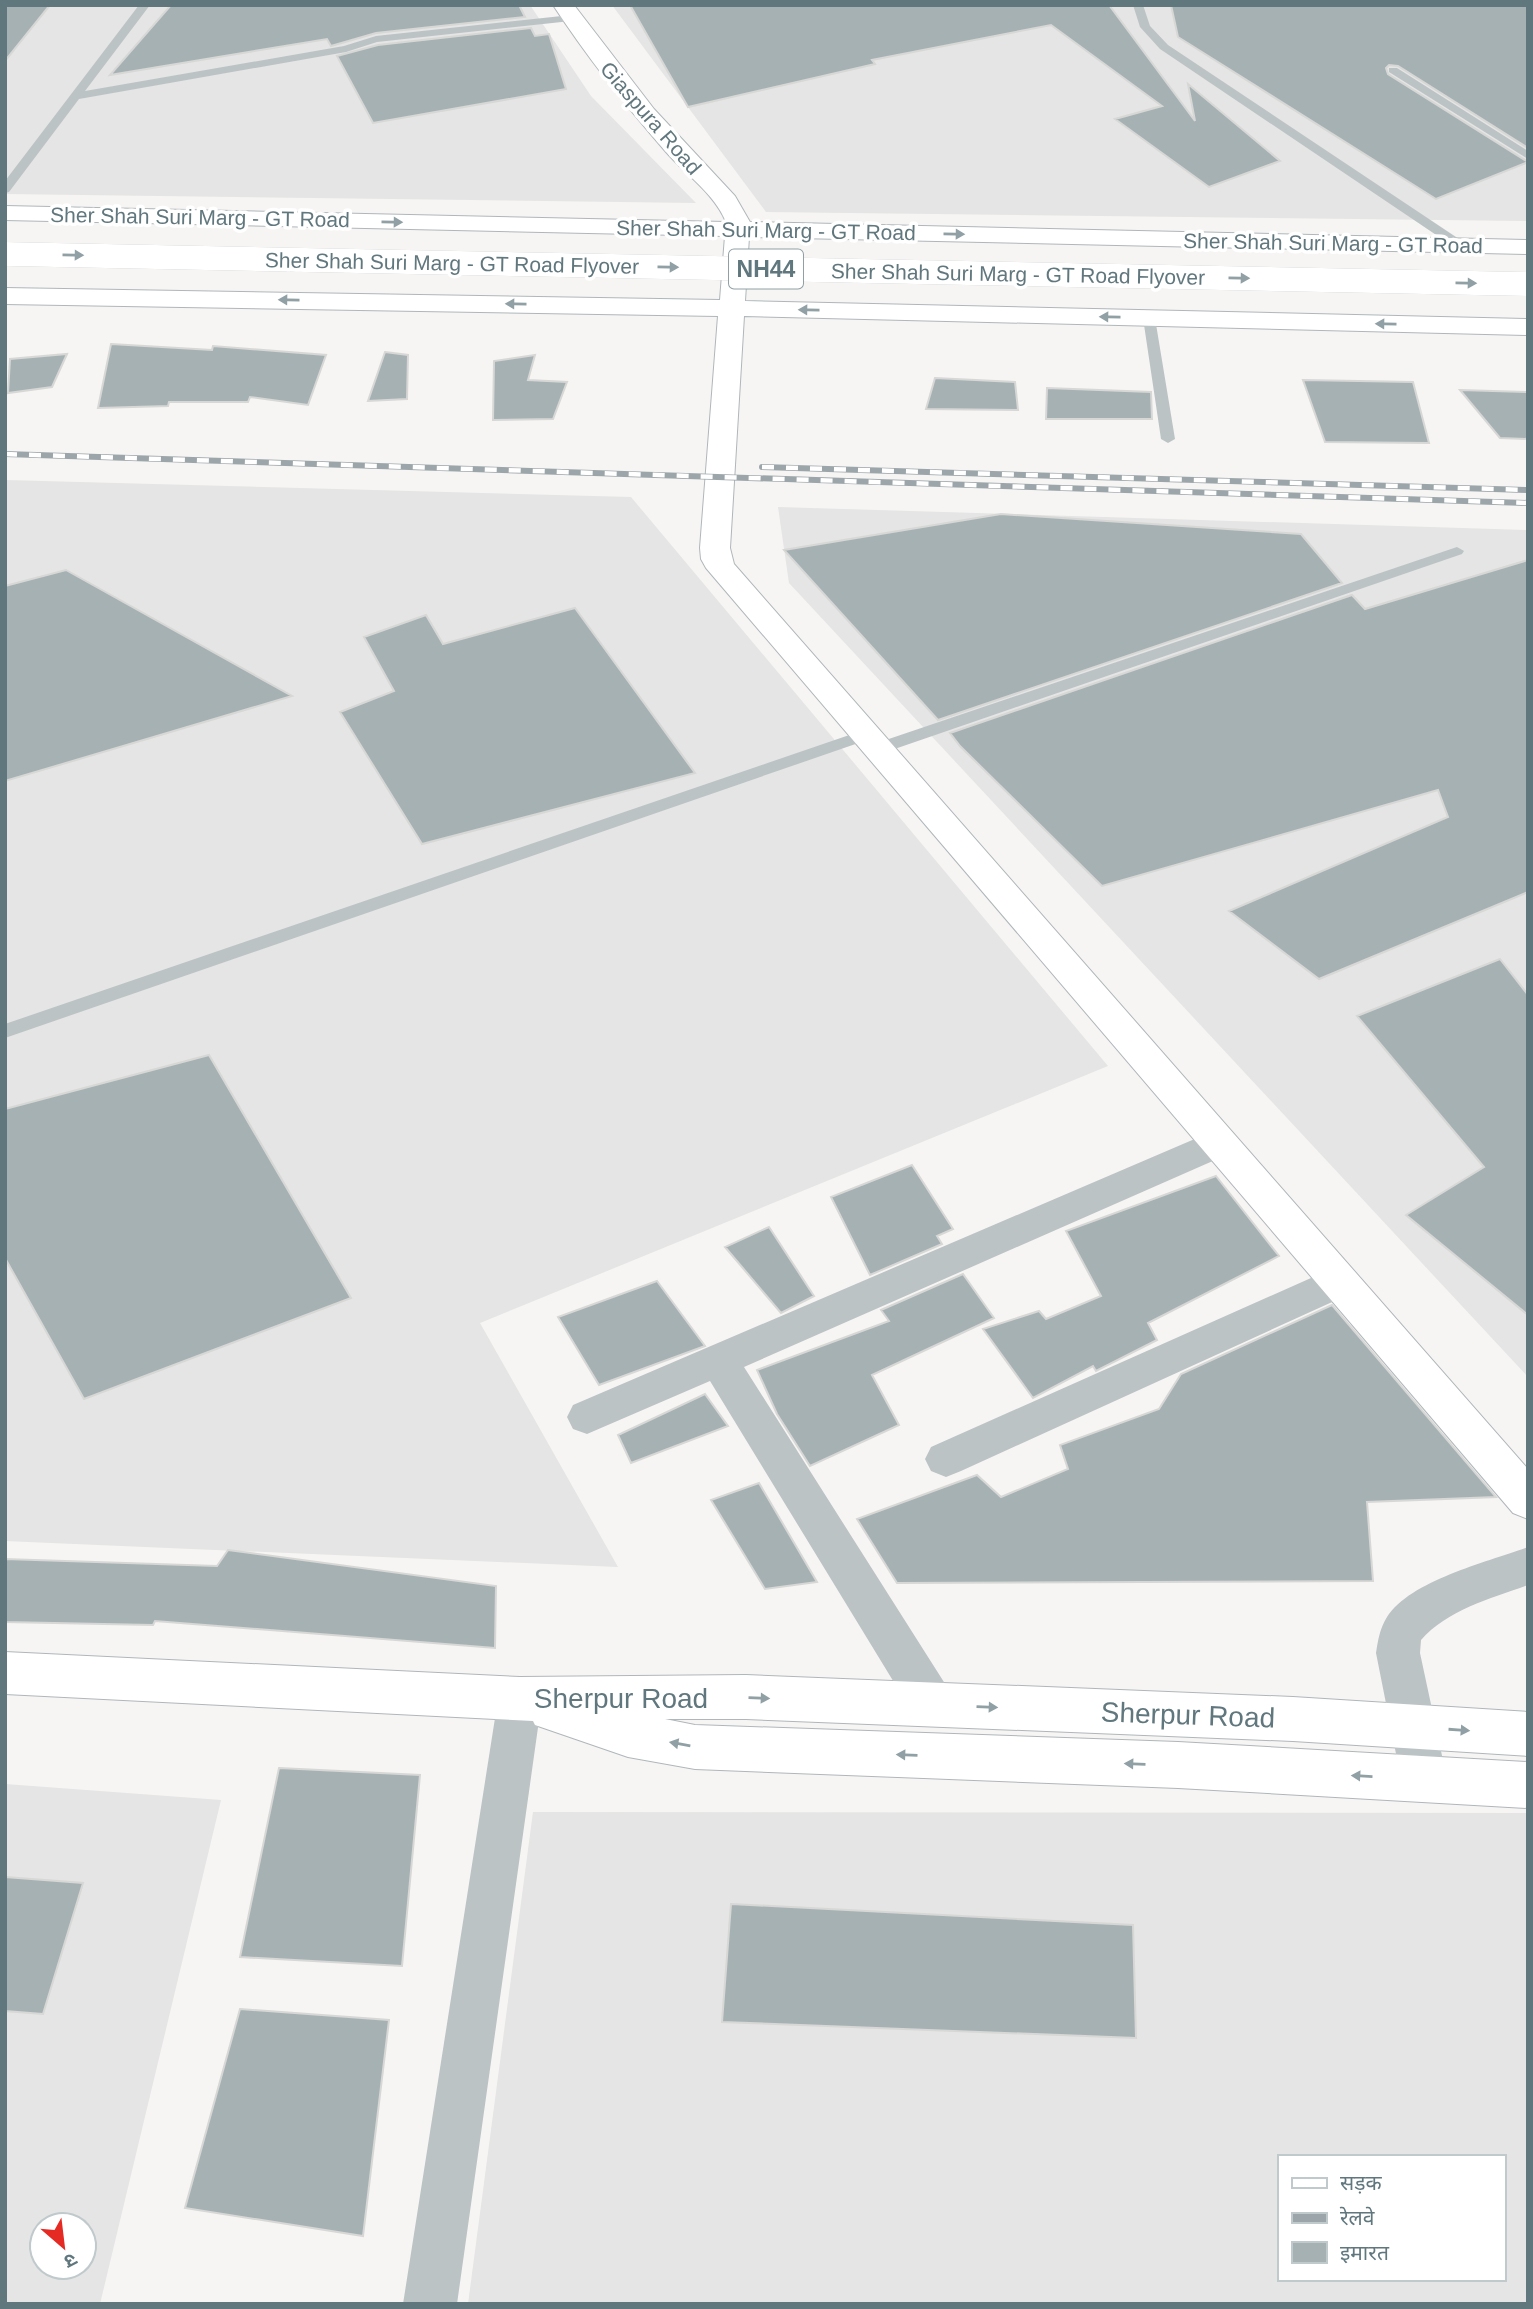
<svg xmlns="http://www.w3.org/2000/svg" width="1533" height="2309" viewBox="0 0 1533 2309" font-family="Helvetica,'Noto Sans Devanagari',sans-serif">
<rect width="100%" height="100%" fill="#f6f5f3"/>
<path fill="#e4e5e4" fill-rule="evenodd" d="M 5,5 L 530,5 L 591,96 L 696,203 L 5,194 Z
M 612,5 L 1528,5 L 1528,221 L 766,212 Z
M 5,480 L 631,497 L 1108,1066 L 480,1323 L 618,1567 L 5,1541 Z
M 778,507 L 1528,530 L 1528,1377 L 789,583 Z
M 5,1784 L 221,1800 L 100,2304 L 5,2304 ZM 42,2225 L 84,2225 L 84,2267 L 42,2267 Z
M 533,1812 L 1528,1813 L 1528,2304 L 468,2304 ZM 1279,2157 L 1503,2157 L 1503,2279 L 1279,2279 Z"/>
<path fill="#a6b1b4" stroke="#d7d7d5" stroke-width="2" d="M 5,5 L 50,5 L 5,61 Z
M 171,5 L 519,5 L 525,17 L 376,33 L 331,46 L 327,39 L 110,75 Z
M 630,5 L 1109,5 L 1195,121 L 1188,84 L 1280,161 L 1209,187 L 1115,119 L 1162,106 L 1051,25 L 872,60 L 875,64 L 688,107 Z
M 1171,5 L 1528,5 L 1528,148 L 1398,66 L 1389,65 L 1386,68 L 1388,74 L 1528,162 L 1436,199 L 1178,37 Z
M 531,28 L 535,36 L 549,34 L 566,89 L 373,123 L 337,56 L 378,45 Z
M 111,344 L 212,350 L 213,346 L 326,355 L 308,405 L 250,397 L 248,402 L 169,402 L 168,406 L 98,408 Z
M 385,352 L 408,355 L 407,399 L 368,401 Z
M 67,354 L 52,387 L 8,393 L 10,359 Z
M 535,355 L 528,380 L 567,382 L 553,419 L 493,420 L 494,361 Z
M 935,378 L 1015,382 L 1018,410 L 926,409 Z
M 1303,380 L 1413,382 L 1429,443 L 1325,442 Z
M 1047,388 L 1151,392 L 1152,419 L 1046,419 Z
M 1460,390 L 1528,392 L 1528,439 L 1500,438 Z
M 1001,514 L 1301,534 L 1342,583 L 938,720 L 784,550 Z
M 1528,560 L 1528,892 L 1319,979 L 1229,911 L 1448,817 L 1438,790 L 1102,886 L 960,746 L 950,733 L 1352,595 L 1365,609 Z
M 66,570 L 292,696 L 5,781 L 5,586 Z
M 575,608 L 695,773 L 422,844 L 340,712 L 394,691 L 364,637 L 426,615 L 443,644 Z
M 1500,959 L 1528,995 L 1528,1315 L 1406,1215 L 1484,1167 L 1357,1016 Z
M 209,1055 L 351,1298 L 84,1399 L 5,1258 L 5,1109 Z
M 912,1165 L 953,1229 L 937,1236 L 942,1244 L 870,1275 L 831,1197 Z
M 1216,1176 L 1279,1256 L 1148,1323 L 1157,1340 L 1096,1371 L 1093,1366 L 1033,1398 L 983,1329 L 1039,1311 L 1046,1319 L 1101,1296 L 1066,1231 Z
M 769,1227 L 814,1296 L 781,1313 L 725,1247 Z
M 963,1274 L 994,1318 L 872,1375 L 899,1425 L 810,1466 L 777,1414 L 757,1370 L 889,1321 L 881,1310 Z
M 657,1281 L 705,1346 L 599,1385 L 558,1317 Z
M 1332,1305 L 1496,1497 L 1367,1502 L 1373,1581 L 897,1583 L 857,1519 L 977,1475 L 1001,1497 L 1068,1469 L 1060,1445 L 1159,1409 L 1181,1374 Z
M 705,1394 L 728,1426 L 631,1463 L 618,1435 Z
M 759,1483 L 817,1582 L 765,1589 L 711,1500 Z
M 228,1550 L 496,1586 L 495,1648 L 155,1621 L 153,1625 L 5,1622 L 5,1559 L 217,1566 Z
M 279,1768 L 420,1775 L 402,1966 L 240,1957 Z
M 5,1877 L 83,1883 L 43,2014 L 5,2011 Z
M 731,1904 L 1133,1925 L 1136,2038 L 722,2022 Z
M 240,2009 L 389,2020 L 363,2236 L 185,2208 Z"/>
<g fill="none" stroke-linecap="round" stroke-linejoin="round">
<defs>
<path id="secondary" d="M 553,5 L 574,5 L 654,109 L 735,196 L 750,222 L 1528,240 L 1528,254 L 749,237 L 745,301 L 1528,319 L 1528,335 L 744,316 L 730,548 L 734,564 L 1528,1469 L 1528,1519 L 1513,1513 L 706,568 L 701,559 L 700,548 L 718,316 L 5,304 L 5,288 L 720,300 L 725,236 L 5,220 L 5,206 L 726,222 C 714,193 686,175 666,152 C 625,105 587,57 553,5 Z
M 5,1652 L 520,1677 L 746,1675 L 1293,1697 L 1528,1712 L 1528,1756 L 1293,1741 L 746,1719 L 665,1719 L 695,1725 L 1178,1742 L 1528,1762 L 1528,1808 L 1178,1788 L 695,1769 L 628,1757 L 535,1725 L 533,1721 L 5,1694 Z"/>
</defs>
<use href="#secondary" stroke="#afb7ba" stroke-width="2"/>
<path fill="#bcc3c5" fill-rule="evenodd" d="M 139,5 L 150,5 L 85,91 L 344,46 L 376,36 L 571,15 L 576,18 L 571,21 L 377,42 L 346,52 L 79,99 L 9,192 L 5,193 L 5,181 Z
M 1133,5 L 1143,5 L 1150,26 L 1168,45 L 1465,243 L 1465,249 L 1457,249 L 1160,49 L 1140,27 Z
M 1389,68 L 1397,68 L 1528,151 L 1528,159 L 1389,72 Z
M 1149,314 L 1155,318 L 1175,439 L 1168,443 L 1161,439 L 1143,318 Z
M 1457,547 L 1464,551 L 1462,554 L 883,753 L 871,753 L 869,749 L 871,745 Z
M 864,730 L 872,735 L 870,739 L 5,1038 L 5,1024 Z"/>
<path fill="#bcc3c5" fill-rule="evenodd" d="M 1218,1129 L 1231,1133 L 1236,1143 L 1231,1153 L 744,1367 L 949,1690 L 955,1705 L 949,1720 L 933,1726 L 917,1720 L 710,1381 L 587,1434 L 573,1429 L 567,1417 L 573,1405 Z
M 1338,1266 L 1352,1271 L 1357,1282 L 1352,1293 L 961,1471 L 946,1477 L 931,1471 L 925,1459 L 931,1447 Z
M 1528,1547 L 1528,1585 C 1492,1598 1447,1610 1421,1640 L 1420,1653 L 1447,1779 L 1440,1794 L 1424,1801 L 1408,1794 L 1401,1779 L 1376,1653 C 1378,1640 1380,1628 1387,1617 C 1411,1580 1488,1562 1528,1547 Z
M 520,1678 L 536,1684 L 542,1699 L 457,2304 L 403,2304 L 498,1699 L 504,1684 Z"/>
<use href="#secondary" fill="#fff" fill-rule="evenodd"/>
<defs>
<path id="rail" d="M 5,454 L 1528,503
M 762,467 L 1528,490"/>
</defs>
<use href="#rail" stroke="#9ca6aa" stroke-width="6"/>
<use href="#rail" stroke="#fff" stroke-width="4.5" stroke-dasharray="12" stroke-linecap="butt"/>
<defs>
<path id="highway-bridge" d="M 5,254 L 1528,284"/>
</defs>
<use href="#highway-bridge" stroke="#b2b7b9" stroke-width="24" stroke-linecap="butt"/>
<use href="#highway-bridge" stroke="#fff" stroke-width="24"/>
</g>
<defs><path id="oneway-solid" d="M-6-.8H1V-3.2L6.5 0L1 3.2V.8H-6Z" transform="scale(1.75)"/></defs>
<g fill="#90a0a5">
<use href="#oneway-solid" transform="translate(392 222) rotate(1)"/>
<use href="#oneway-solid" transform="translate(954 234) rotate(1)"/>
<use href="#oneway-solid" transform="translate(73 255) rotate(1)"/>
<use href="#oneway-solid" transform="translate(668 267) rotate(1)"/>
<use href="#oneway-solid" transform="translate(1239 278) rotate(1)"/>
<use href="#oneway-solid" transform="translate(1466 283) rotate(1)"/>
<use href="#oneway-solid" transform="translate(289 300) rotate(-179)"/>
<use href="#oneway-solid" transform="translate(516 304) rotate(-179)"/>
<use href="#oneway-solid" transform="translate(809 310) rotate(-179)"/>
<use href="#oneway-solid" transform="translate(1110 317) rotate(-179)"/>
<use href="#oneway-solid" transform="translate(1386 324) rotate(-179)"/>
<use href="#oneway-solid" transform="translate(759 1698) rotate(2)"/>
<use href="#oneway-solid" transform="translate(987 1707) rotate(2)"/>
<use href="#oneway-solid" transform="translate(1459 1730) rotate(4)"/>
<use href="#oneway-solid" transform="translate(680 1744) rotate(-170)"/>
<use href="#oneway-solid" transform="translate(907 1755) rotate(-178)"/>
<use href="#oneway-solid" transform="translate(1135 1764) rotate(-178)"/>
<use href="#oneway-solid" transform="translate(1362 1776) rotate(-177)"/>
</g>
<g text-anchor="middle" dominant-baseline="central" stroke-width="7" stroke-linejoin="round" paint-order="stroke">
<g font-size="21" fill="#61777e" stroke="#fff">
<text transform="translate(651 118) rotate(49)">Giaspura Road</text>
<text transform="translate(200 217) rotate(1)">Sher Shah Suri Marg - GT Road</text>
<text transform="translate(766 230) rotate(1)">Sher Shah Suri Marg - GT Road</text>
<text transform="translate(1333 243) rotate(1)">Sher Shah Suri Marg - GT Road</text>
<text transform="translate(452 263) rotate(1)">Sher Shah Suri Marg - GT Road Flyover</text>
<text transform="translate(1018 274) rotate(1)">Sher Shah Suri Marg - GT Road Flyover</text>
</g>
<rect fill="#fff" stroke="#90a0a5" stroke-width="2" x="729" y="249.5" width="74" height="39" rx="5"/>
<g font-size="23" font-weight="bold" fill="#61777e">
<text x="766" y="269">NH44</text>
</g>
<g font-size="28" fill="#61777e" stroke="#fff">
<text x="621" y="1698">Sherpur Road</text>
<text transform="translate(1188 1715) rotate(2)">Sherpur Road</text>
</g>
</g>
<rect width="1533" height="2309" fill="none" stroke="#61777e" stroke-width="14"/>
<rect x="1278" y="2155" width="228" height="126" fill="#ffffff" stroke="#c0c9cb" stroke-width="2"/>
<rect x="1292" y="2178" width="35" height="10" fill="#ffffff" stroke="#c0c9cb" stroke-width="2"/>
<text x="1340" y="2190" font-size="21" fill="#61777e">सड़क</text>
<rect x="1292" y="2213" width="35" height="10" fill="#9ca6aa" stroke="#c0c9cb" stroke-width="2"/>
<text x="1340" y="2225" font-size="21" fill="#61777e">रेलवे</text>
<rect x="1292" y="2242" width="35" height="21" fill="#a6b1b4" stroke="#c0c9cb" stroke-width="2"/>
<text x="1340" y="2260" font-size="21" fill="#61777e">इमारत</text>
<g transform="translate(63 2246) rotate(152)"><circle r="33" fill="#ffffff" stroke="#c0c9cb" stroke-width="2"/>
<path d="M0-5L12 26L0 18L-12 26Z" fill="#e52a24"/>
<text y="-10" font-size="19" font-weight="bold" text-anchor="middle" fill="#61777e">उ</text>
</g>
</svg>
